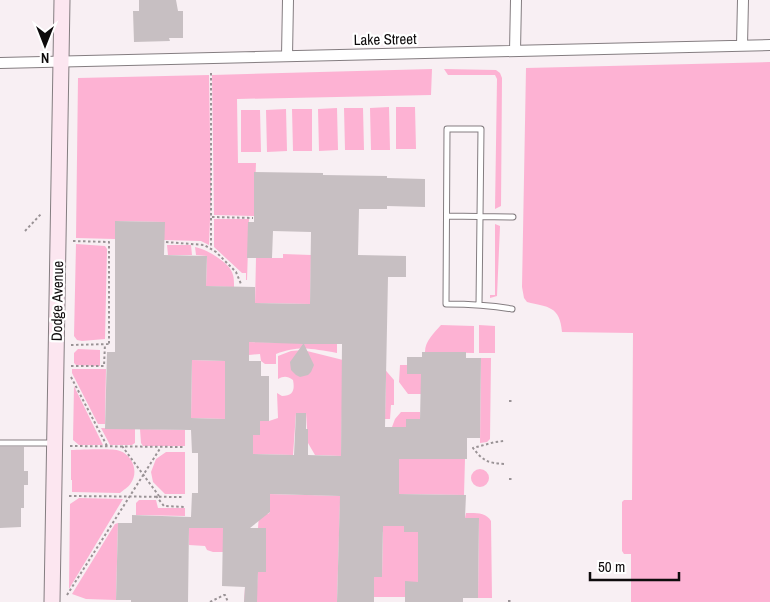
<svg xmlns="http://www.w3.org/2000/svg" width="770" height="602" viewBox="0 0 770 602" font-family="'Archivo Narrow',sans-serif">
<rect width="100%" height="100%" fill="#f8eff3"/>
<path fill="#fdb2d3" d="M 770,62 L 770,602 L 631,602 L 631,554 L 624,554 L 622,551 L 622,502 L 624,500 L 632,500 L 633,333 L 562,332 C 560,306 548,307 527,302 L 524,298 L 522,287 L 526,68 Z
M 432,69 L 431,95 L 237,99 L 238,163 L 256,163 L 254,216 L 214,215 L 212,75 Z
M 444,69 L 496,70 L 500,73 L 502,78 L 501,206 L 495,209 L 497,79 L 495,75 L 448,75 Z
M 209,75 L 211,194 L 209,245 L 201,241 L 164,240 L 164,222 L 115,221 L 115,239 L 76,238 L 78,78 Z
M 389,107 L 390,150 L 371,150 L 370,108 Z
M 396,107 L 415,107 L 416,149 L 396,149 Z
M 337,108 L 338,150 L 319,151 L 318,109 Z
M 344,108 L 363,108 L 364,150 L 345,150 Z
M 286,109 L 287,151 L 267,152 L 266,110 Z
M 292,109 L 312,109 L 312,151 L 293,151 Z
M 241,110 L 260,110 L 261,152 L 241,152 Z
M 214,219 L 249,219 L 247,280 L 246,280 L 246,273 L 242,273 L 214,247 Z
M 495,224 L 500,226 L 497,296 L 490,298 L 490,295 L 495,295 Z
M 76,244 L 105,246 L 107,249 L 105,339 L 82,341 L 77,340 L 74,336 Z
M 167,245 L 191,245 L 192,255 L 168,255 Z
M 195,247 C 206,249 231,263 233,275 C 234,278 234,283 234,287 L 206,286 L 207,256 L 196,255 Z
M 283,254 L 311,255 L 310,304 L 255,303 L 256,258 L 283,258 Z
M 441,325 L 474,326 L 474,353 L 425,352 C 425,341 434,333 441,325 Z
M 479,325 L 495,326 L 495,353 L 479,353 Z
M 249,342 L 337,344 L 337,353 C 313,349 299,345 276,354 L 276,364 L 265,364 L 261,361 L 260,354 L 249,355 Z
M 78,349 L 100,350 L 100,366 L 76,365 L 74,363 L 74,353 Z
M 303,350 L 343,360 L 341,456 L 315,455 L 308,443 L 306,413 L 296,413 L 293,455 L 253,454 L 253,435 L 260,435 L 260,421 L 269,421 L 278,418 L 277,393 L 282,396 C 293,396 295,390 293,380 C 287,376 284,376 278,379 L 278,356 L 291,351 Z
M 481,358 L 491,358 L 490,439 L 487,442 L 480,443 Z
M 192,360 L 225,361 L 225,419 L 191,418 Z
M 381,365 L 394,380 L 394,405 L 391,405 L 390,419 L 385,419 L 386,376 Z
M 400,365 L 407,365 L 407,374 L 421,374 L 421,394 L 408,394 L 399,382 Z
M 72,369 L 106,369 L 105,424 L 98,424 L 72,373 Z
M 74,386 L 103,445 L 79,445 L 73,440 Z
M 401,412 L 420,412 L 420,419 L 406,419 L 406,427 L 392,427 L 395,419 Z
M 101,428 L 135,429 L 135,443 L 132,445 L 110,445 Z
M 140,429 L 185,430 L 185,446 L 143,446 L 141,443 Z
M 71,450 C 82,450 112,448 120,451 C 132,455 139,471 131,483 C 128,488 123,490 120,493 L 72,492 L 72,480 L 71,480 Z
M 166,452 L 185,452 L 185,494 L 165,494 L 153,482 L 151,472 L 156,459 Z
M 399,459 L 465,459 L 464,495 L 399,494 Z
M471 478a9 9 0 1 1 18 0a9 9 0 1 1-18 0Z
M 268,494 L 345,496 L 340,502 L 337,602 L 244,602 L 245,587 L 257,587 L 258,572 L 266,572 L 266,528 L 258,528 L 259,514 L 268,514 L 270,512 Z
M 79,498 L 123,499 L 69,589 L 70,504 Z
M 139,500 L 156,500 L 158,508 L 185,508 L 185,516 L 136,515 L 136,503 Z
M 466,513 C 475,513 486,512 491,521 L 492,598 L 478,598 L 479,518 L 465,518 Z
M 118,523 L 116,600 L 86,599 L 72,594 L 115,524 Z
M 404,525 L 404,532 L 418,532 L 418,582 L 405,582 L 405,597 L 370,597 L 374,591 L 374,577 L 382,576 L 383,532 L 375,532 L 375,526 Z
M 189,528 L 223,528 L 223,552 L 213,552 L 207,550 L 205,546 L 189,545 Z"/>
<path fill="#c7bfc2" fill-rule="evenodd" d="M 139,0 L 176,0 L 178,11 L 183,11 L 183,38 L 169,38 L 170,41 L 134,42 L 133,11 L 139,11 Z
M 254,172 L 323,173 L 323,175 L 387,176 L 387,178 L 425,179 L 425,207 L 387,206 L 387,209 L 359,209 L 358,255 L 406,256 L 406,277 L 388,277 L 385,427 L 406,427 L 406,419 L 420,419 L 421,374 L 407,374 L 407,357 L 422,357 L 422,352 L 466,352 L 466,358 L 481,358 L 480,438 L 467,438 L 467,459 L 399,459 L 399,494 L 466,495 L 465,518 L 479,518 L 478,598 L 463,598 L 463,602 L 405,602 L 405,581 L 418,582 L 418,532 L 404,532 L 404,526 L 383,526 L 382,577 L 374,577 L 374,602 L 337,602 L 340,496 L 270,494 L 270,512 L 250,528 L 266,528 L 266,572 L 258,572 L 257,602 L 244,602 L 245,587 L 222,586 L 223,528 L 189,528 L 188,602 L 131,602 L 131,600 L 116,600 L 118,523 L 132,523 L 132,515 L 191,517 L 192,493 L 198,493 L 198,453 L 192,453 L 191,430 L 105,429 L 107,352 L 115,352 L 115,221 L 165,222 L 164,255 L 207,256 L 206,286 L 255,287 L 255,303 L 310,304 L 311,232 L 273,231 L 272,258 L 247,258 L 248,222 L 254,222 ZM 249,342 L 303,344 L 290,362 L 291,370 L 296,375 L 300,377 L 308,375 L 311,372 L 314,365 L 304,344 L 342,344 L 341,456 L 308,455 L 308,429 L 306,429 L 306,413 L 296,413 L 294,455 L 253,454 L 253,435 L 260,435 L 260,421 L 269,421 L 269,376 L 261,376 L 261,361 L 249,361 ZM 192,360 L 225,361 L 225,419 L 191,418 Z
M 0,447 L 24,447 L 24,471 L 28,471 L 28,485 L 24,485 L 24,508 L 21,508 L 21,527 L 0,528 Z"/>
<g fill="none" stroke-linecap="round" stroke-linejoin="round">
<defs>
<path id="service" d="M 447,216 L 513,217
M 479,305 L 481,129 L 447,129 L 446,304 C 468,304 490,305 512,309
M 0,443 L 52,443"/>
<path id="minor" d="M 742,45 L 743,0
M 515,51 L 516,0
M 287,56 L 288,0
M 0,63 L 770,45"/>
<path id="secondary" d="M 52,602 L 62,0"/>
</defs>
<use href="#service" stroke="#847d80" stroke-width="7"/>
<use href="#minor" stroke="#847d80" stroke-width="12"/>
<use href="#secondary" stroke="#847d80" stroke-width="17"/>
<path stroke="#999295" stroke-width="2" stroke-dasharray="2.5 2.5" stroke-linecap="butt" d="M 211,73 L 211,250
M 212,217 L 253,218
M 25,231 L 41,214
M 73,241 L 109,242 L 109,344
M 166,242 L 204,245 L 216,252 L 236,272 L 241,284
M 71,345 L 111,344
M 71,366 L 104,366 L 105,344
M 71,377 L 107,446
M 509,401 L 513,401
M 70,446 L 184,447
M 122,446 L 159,496
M 504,464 C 488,463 483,461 473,448 L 495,442 L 504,441
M 509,479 L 514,479
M 69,496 L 183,497
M 156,496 L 164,506 L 184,507
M 67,595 L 161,447
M 508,601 L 512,601
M 210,602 L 224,595 L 225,595 L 228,602"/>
<use href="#service" stroke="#fff" stroke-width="5"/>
<use href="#minor" stroke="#fff" stroke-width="10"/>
<use href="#secondary" stroke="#fce6f0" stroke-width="15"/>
</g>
<g text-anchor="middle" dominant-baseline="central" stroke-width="4.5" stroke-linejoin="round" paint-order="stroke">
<g font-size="15" fill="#0e0b0c" stroke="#fff">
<text transform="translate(385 39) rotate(-1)">Lake Street</text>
<text transform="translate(57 301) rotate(-89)">Dodge Avenue</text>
</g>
</g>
<g transform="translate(45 45) rotate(180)" stroke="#ffffff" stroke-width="4" paint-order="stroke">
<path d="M0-4L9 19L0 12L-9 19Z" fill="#0e0b0c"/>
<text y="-8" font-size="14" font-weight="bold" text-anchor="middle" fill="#0e0b0c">N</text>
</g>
<path d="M590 572v8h89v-8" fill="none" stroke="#0e0b0c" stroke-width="2.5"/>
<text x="598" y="572" font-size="15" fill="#0e0b0c" stroke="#ffffff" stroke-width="4" paint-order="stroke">50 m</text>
</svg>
